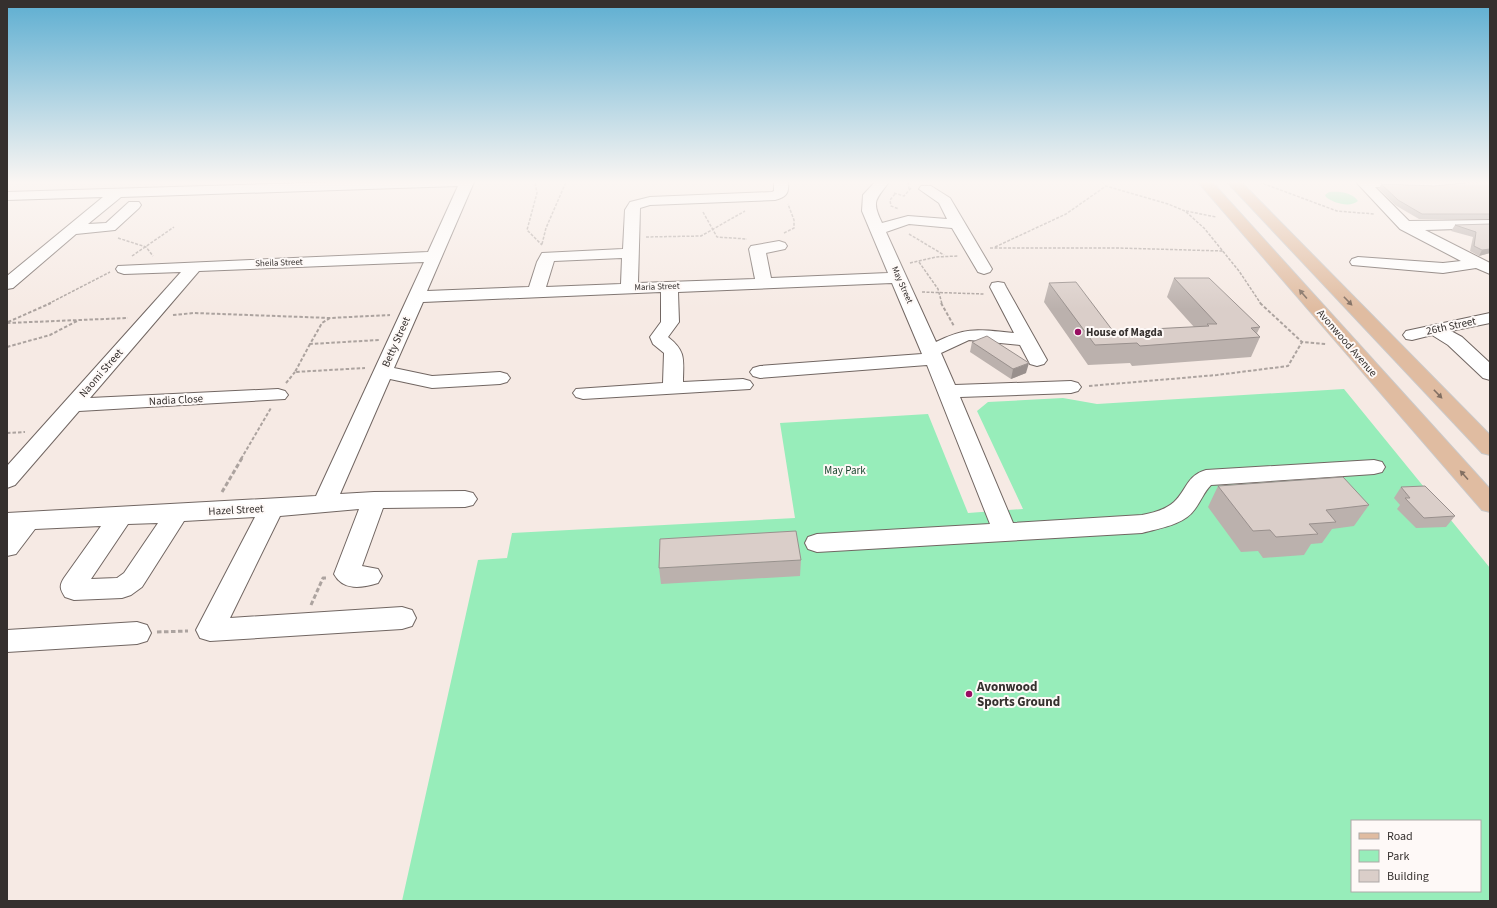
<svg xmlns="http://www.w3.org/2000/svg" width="1497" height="908" viewBox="0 0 1497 908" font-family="'Source Sans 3',sans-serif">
<rect width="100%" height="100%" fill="#f6eae4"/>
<path fill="#97edba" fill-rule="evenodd" d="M 1329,192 C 1339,191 1352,192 1358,201 C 1350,208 1333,203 1326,197 L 1325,195 Z
M 1344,389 L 1490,568 L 1490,901 L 402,901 L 478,560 L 507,558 L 512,533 L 795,518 L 780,423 L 928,414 L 968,513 L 1023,509 L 977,411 L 988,402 L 1063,398 L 1097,404 ZM 1352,821 L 1480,821 L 1480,891 L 1352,891 Z"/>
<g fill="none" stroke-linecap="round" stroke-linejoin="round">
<defs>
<path id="minor" d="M 340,182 L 474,182 L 427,291 L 529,287 L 537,262 L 542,253 L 623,249 L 625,210 L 630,202 L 650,197 L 772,192 L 774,191 L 774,182 L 788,182 C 789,193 787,197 775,200 L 650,205 L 640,208 L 638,283 L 755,279 L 749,249 L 751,246 L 779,241 L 785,243 L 787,246 L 785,249 L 766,253 L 771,278 L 888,273 L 862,211 L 863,195 L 875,182 L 889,182 C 876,200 871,200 882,223 L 908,216 L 947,219 L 939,203 L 919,189 L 921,186 L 931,186 L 950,198 L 992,269 L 990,272 L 984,274 L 978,272 L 952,228 L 909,224 L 886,232 L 936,342 C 968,326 980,330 1014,333 L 990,287 L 992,283 L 998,282 L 1004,283 L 1006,287 L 1047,360 L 1044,364 L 1037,366 L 1030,364 L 1020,345 L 969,340 L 941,353 L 955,385 L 1071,381 L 1078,383 L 1081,387 L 1078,391 L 1071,393 L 960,397 L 1013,523 L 1142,515 C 1153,513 1165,510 1174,502 C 1187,490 1186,476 1206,470 L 1374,460 L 1382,462 L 1385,467 L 1382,472 L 1374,474 L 1211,485 C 1204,492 1201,501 1195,509 C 1184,525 1160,528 1142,533 L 817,552 L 808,549 L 805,543 L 808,537 L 817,534 L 990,524 L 927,365 L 760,378 L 753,376 L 750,372 L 753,368 L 760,366 L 922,354 L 892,283 L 678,292 L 679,322 L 668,337 C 687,352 683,360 683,382 L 743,379 L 750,381 L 753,385 L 750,389 L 583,399 L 576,397 L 573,393 L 576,389 L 663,383 L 664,353 L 653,344 L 650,337 L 661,322 L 661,292 L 423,302 L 394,368 L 432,376 L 500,372 L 507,374 L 510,378 L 507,382 L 500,384 L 432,388 L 390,379 L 340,494 L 374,492 L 465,491 L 473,493 L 477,499 L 473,505 L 465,507 L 383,508 L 362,566 L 378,569 L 382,576 L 378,583 C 362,588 343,591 334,574 L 359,509 L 280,516 L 230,618 L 402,607 L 412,610 L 416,618 L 412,626 L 402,629 L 210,641 L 200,638 L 196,630 L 255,517 L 184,521 L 142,587 L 131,595 L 122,598 L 74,600 L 65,597 C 60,589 59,586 64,578 L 101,526 L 35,529 L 16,554 L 7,556 L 7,513 L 316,496 L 424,262 L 199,271 L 90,398 L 278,389 L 285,391 L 288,395 L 285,399 L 79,411 L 15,485 L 7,488 L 7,466 L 181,272 L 124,274 L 118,272 L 116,269 L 118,266 L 428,252 L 458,186 L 121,197 L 88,224 L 106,223 L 129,202 L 139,202 L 141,205 L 139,208 L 115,230 L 76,234 L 13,288 L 7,289 L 7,276 L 103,197 L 7,200 L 7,192 ZM 622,258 L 621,284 L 546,287 L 554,261 ZM 158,523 L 124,573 L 117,578 L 91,579 L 128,524 Z
M 1356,182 L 1462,182 L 1464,184 L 1462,187 L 1431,190 L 1375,187 L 1409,221 L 1490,220 L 1490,228 L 1425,230 L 1490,263 L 1490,274 L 1476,268 L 1443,273 L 1352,265 L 1350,262 L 1352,259 L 1358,257 L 1443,263 L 1461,261 L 1400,229 Z
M 1490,313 L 1490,323 L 1451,331 L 1462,337 L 1490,363 L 1490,380 L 1483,378 L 1448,345 L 1432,335 L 1412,340 L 1406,339 L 1403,335 L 1406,331 Z
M 137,622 L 147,625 L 151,633 L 147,641 L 137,644 L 7,652 L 7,630 Z"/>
<path id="major" d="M 1198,182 L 1212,182 L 1490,489 L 1490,512 L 1482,510 Z
M 1227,182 L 1241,182 L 1490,435 L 1490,455 L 1482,453 Z"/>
</defs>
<use href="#minor" stroke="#716662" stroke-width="2"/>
<use href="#major" stroke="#cac9c9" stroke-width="2"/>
<path stroke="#aca39f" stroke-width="1.5" stroke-dasharray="3 1.5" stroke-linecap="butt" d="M 908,182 L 909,189
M 1102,182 L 1106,186 L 1168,204 L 1185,211 L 1204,228 L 1239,271 L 1261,304
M 1259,182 L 1337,211 L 1374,214
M 535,183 L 537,193 L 527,230 L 542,245
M 894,193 L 904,196 L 911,188
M 895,194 L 890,200 L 891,206 L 899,209
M 1186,211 L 1216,217
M 703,212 L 717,237 L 747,239
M 784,233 L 794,228 L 794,220 L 788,204
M 909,234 L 944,255
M 646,237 L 701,236 L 745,211
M 118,238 L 146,247 L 153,256
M 542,244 L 546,228 L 566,182
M 995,247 L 1066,214 L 1106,186
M 990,248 L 1118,248 L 1223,251
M 132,256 L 174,227
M 919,262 L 938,289 L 942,304
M 910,263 L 936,257 L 958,256
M 922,292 L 984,294
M 48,304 L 110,272"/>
<path stroke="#aca39f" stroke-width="2" stroke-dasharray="3.5 2" stroke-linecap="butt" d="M 941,303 L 954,326
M 1260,303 L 1302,342 L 1326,344
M 173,315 L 194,313 L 330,318 L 390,315
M 330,318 L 322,323 L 310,344 L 379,340
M 8,322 L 51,303
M 7,323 L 128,318
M 310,344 L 295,372 L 365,368
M 7,347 L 50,335 L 77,321
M 286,383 L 295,372
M 1089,386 L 1217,375 L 1288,366 L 1302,342
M 7,433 L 25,432
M 241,459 L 271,408"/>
<path stroke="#aca39f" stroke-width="3" stroke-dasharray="4.5 2.5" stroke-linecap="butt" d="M 222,492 L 242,458
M 311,605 L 323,578 L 326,578
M 157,632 L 188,631"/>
<use href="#minor" fill="#fff" fill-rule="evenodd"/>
<use href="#major" fill="#e0bca1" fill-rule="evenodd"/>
</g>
<path fill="#bbb1ad" d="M 1464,182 L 1490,182 L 1490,219 L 1419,219 L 1395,205 L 1379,189 L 1381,184 L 1434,186 L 1465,183 Z
M 1490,224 L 1490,253 L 1479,256 L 1470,251 L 1473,237 L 1451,231 L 1455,225 Z
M 1174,278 L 1260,327 L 1257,333 L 1260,337 L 1251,357 L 1132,366 L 1130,363 L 1088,365 L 1044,302 L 1049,283 L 1113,331 L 1194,327 L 1167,297 Z
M 972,342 L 1026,373 L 1011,379 L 970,352 Z
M 1218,486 L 1369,505 L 1354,526 L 1332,529 L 1322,543 L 1311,544 L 1304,555 L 1263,558 L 1258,551 L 1241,552 L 1208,507 Z
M 1401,487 L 1455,516 L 1446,527 L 1416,528 L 1397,509 L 1400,505 L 1394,498 Z
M 801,560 L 800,576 L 661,584 L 659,568 Z"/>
<path fill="#99908d" d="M 1490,249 L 1490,253 L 1479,256 L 1482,250 Z
M 1029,363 L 1026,373 L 1011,379 L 1013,369 Z"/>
<path fill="#dacec9" stroke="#99908d" d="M 1466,182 L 1490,182 L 1490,214 L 1422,214 L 1398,200 L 1381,184 L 1434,186 L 1465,183 Z
M 1490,224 L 1490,249 L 1482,250 L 1474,246 L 1476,232 L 1455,225 Z
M 1174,278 L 1209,278 L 1260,327 L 1251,328 L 1260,337 L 1140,346 L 1137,343 L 1095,345 L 1049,283 L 1076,282 L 1113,331 L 1209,326 L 1207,324 L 1217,324 Z
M 987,336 L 1029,363 L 1013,369 L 972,342 Z
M 1343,477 L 1369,505 L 1326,510 L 1336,522 L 1309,524 L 1318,534 L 1276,537 L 1270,530 L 1253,531 L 1218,486 Z
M 1425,486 L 1455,516 L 1424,518 L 1405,498 L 1410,498 L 1401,487 Z
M 796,531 L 801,560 L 659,568 L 660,539 Z"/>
<defs><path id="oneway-solid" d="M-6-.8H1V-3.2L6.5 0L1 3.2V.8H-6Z"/></defs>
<g fill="#826f62">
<use href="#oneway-solid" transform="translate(1303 294) rotate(-131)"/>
<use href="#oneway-solid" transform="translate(1348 301) rotate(46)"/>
<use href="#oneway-solid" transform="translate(1438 394) rotate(46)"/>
<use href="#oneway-solid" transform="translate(1464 475) rotate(-132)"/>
</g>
<linearGradient id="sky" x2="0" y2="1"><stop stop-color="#5daed1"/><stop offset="0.59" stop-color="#fbf6f3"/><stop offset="1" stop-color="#fbf6f3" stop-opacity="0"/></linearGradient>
<rect width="1497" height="309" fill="url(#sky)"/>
<g fill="#980d62" stroke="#fef9f7" stroke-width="1.5">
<circle cx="1078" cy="332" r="4"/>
<circle cx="969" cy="694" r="4"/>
</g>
<g text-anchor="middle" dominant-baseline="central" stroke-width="4" stroke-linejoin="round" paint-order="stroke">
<g font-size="9" fill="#35302e" stroke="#fef9f7">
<text transform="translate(279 263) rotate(-2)">Sheila Street</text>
<text transform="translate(902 285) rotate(66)">May Street</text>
<text transform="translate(657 287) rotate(-2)">Maria Street</text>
</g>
<g font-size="11" fill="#35302e" stroke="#fef9f7">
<text transform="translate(1451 326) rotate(-12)">26th Street</text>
<text transform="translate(396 342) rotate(-66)">Betty Street</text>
<text transform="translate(1347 343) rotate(49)">Avonwood Avenue</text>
<text transform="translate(101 373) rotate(-49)">Naomi Street</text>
<text transform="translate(176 400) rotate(-3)">Nadia Close</text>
<text transform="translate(236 510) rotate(-3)">Hazel Street</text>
</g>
<g font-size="11" font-weight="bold" fill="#35302e" stroke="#fef9f7" text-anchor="start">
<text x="1086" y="332">House of Magda</text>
</g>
<g font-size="11" fill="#1b462f" stroke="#fef9f7">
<text x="845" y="470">May Park</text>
</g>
<g font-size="13" font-weight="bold" fill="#35302e" stroke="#fef9f7" text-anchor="start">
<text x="977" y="687">Avonwood<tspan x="977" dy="15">Sports Ground</tspan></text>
</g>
</g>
<rect width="1497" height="908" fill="none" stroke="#35302e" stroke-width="16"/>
<rect x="1351" y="820" width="130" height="72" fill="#fef9f7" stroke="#aea9a7"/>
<rect x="1359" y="833" width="20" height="6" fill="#e0bca1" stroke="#aea9a7"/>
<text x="1387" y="840" font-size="12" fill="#35302e">Road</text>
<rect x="1359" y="850" width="20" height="12" fill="#97edba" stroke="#aea9a7"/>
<text x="1387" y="860" font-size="12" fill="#35302e">Park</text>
<rect x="1359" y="870" width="20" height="12" fill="#dacec9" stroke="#aea9a7"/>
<text x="1387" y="880" font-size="12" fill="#35302e">Building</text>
</svg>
